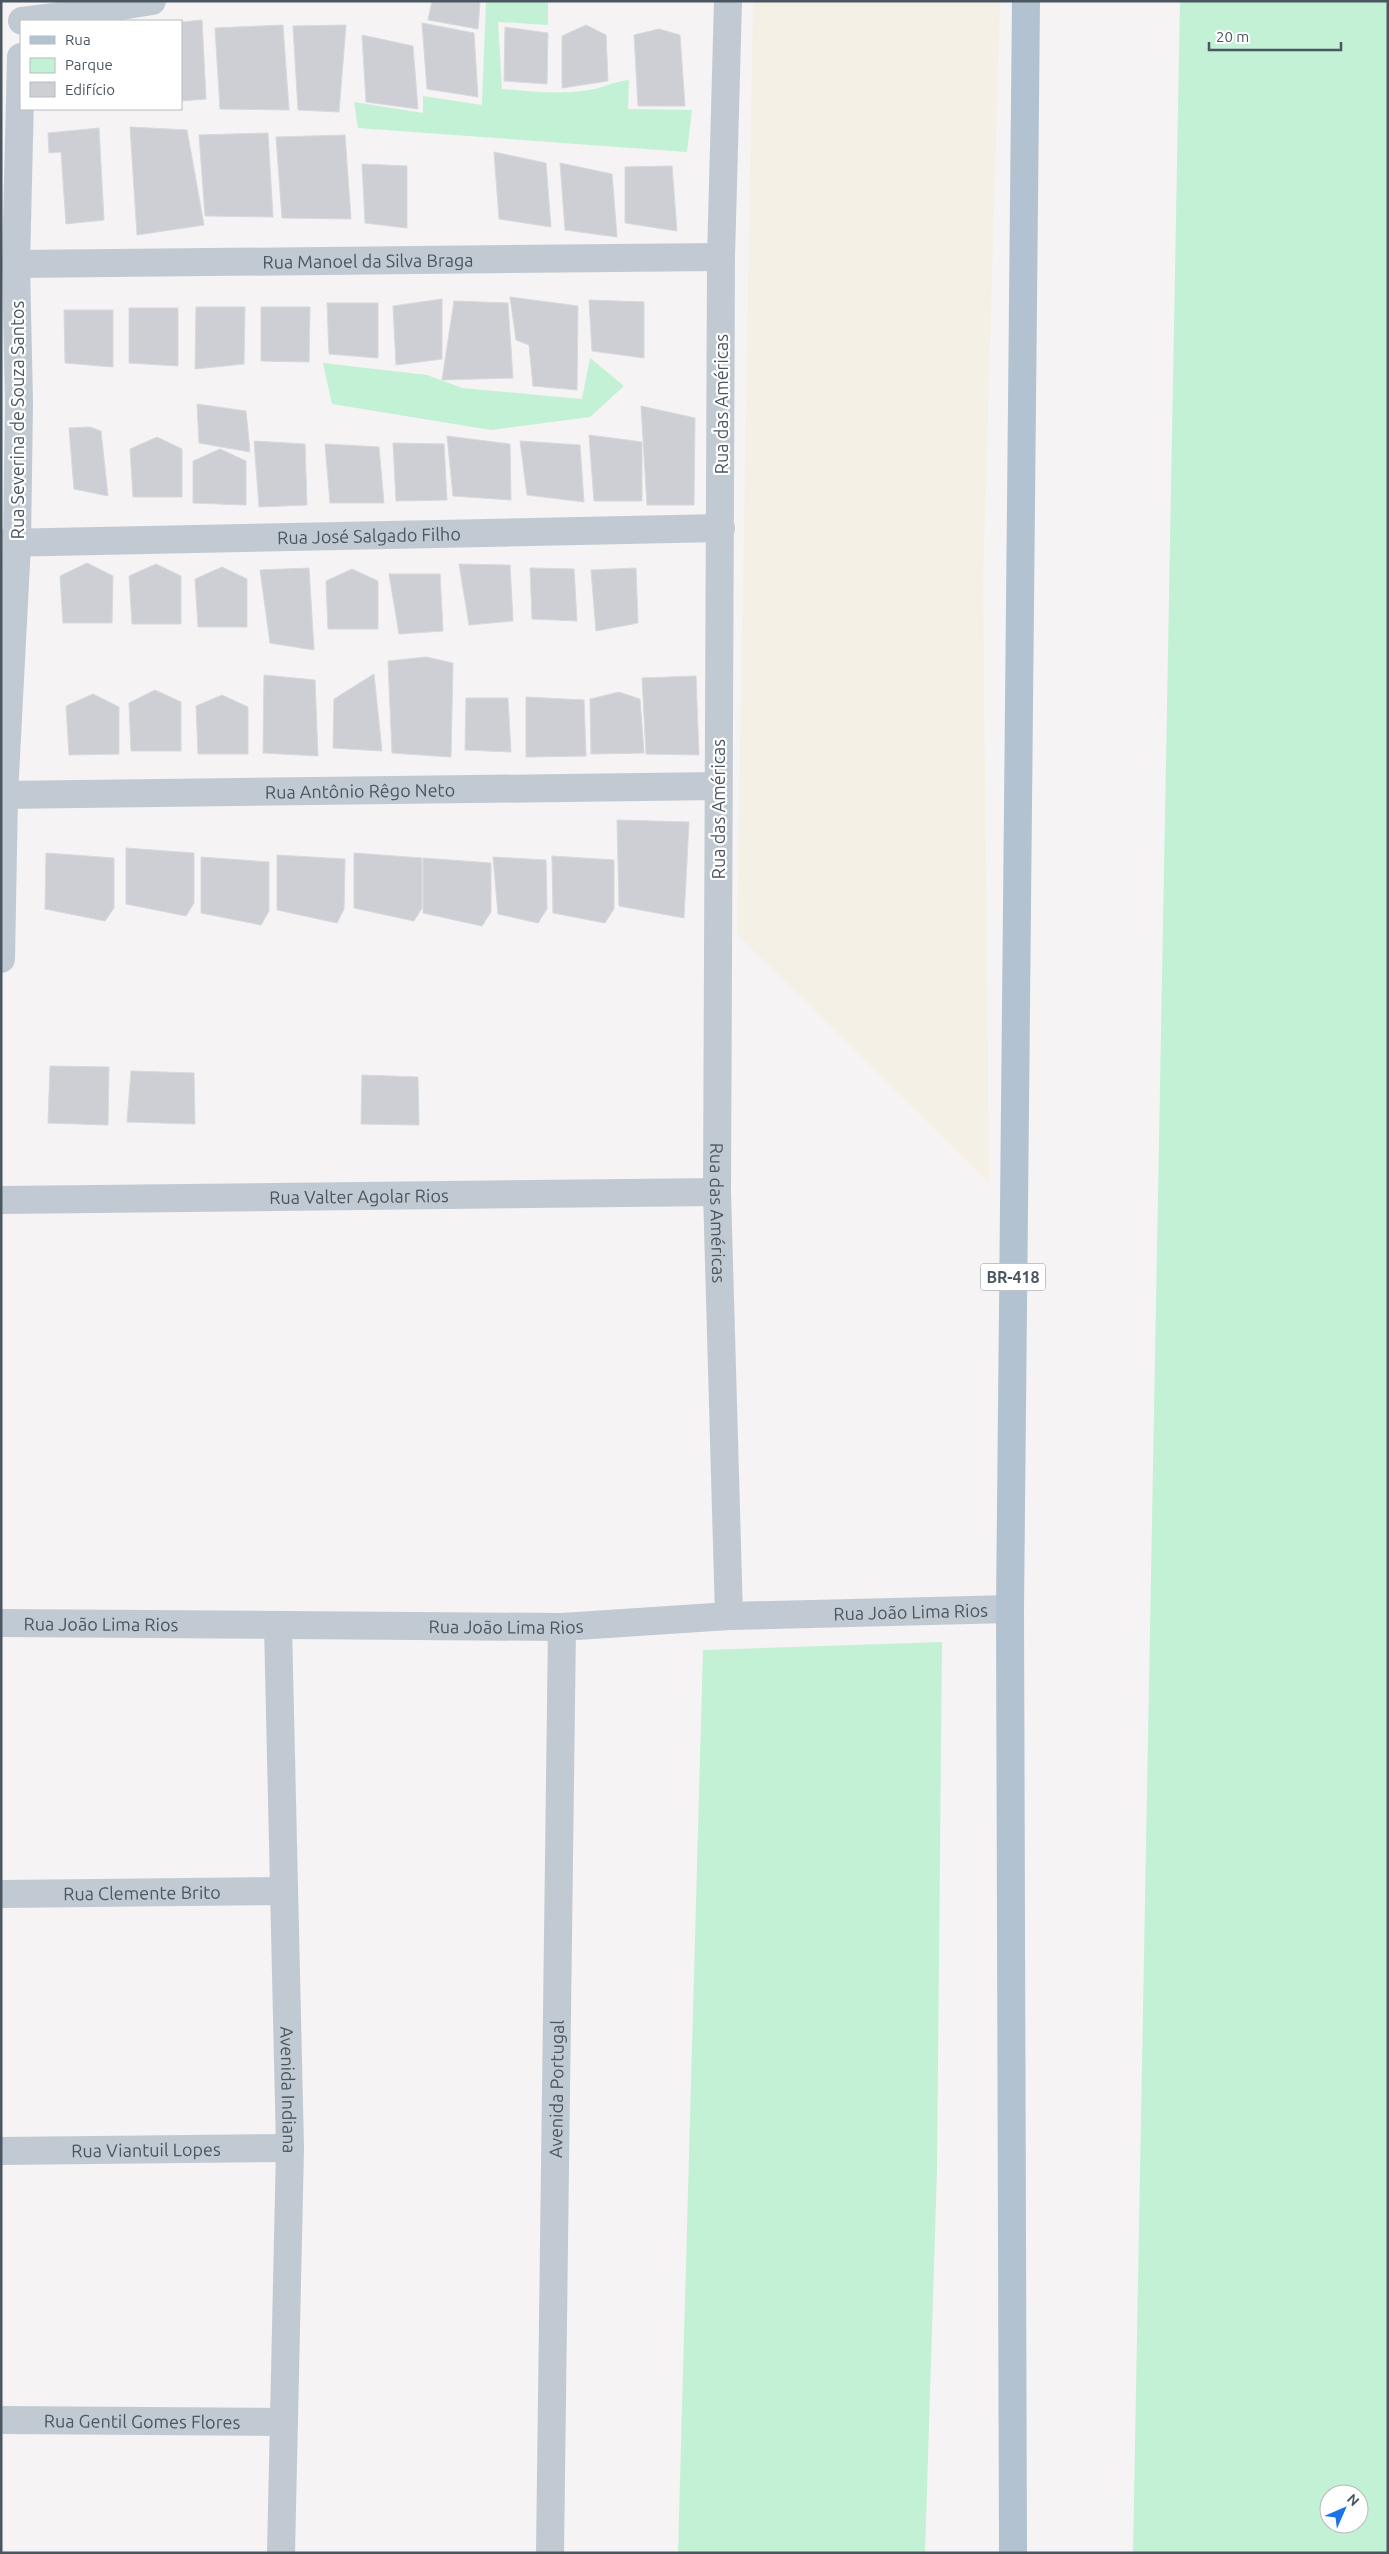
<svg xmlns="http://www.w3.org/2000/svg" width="1389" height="2554" viewBox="0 0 1389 2554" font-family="Ubuntu,sans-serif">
<rect width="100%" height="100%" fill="#f5f3f3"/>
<path fill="#c3f1d5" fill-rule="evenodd" d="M 486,1 L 548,1 L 548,25 L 498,22 L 502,89 C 534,92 564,95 595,89 C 607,86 617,81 629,80 L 628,109 L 692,110 L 687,152 L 358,128 L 354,102 L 423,113 L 423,96 L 482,105 Z
M 1180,1 L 1388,1 L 1388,2553 L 1133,2553 ZM 1329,2494 L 1359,2494 L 1359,2524 L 1329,2524 Z
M 590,358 L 624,386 L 590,417 L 491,430 L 332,404 L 323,363 L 427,375 L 462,388 L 582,399 Z
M 942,1642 L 937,2169 L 925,2553 L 678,2553 L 703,1650 Z"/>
<path fill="#f5f0e5" d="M 753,1 L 1000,1 L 983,583 L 989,1183 L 737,934 Z"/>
<path fill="#cdcfd5" stroke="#d7d9de" d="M 432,1 L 480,1 L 478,29 L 428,20 Z
M 202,20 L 206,99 L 181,101 L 181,22 Z
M 422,23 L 474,33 L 478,97 L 427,89 Z
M 283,25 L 289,110 L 220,109 L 215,28 Z
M 346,25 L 339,112 L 298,110 L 293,26 Z
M 586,25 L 606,35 L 608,81 L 562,88 L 562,36 Z
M 505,27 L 548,33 L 547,84 L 504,81 Z
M 659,29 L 680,35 L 685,106 L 638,106 L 634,35 Z
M 362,35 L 413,46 L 418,109 L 366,102 Z
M 130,127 L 187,130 L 204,225 L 137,235 Z
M 99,128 L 104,220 L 66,224 L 61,152 L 49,153 L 48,133 Z
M 268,133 L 273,217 L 205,216 L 199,135 Z
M 345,135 L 351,219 L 282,218 L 276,137 Z
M 494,152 L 546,163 L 551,227 L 499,219 Z
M 560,163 L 612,174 L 617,237 L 565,230 Z
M 362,164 L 407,166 L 407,228 L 365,223 Z
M 672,166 L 677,231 L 625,223 L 625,167 Z
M 510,297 L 578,306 L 577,390 L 533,386 L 529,345 L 516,340 Z
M 442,299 L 442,359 L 396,365 L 393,306 Z
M 589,300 L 644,302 L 644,358 L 592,351 Z
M 454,301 L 508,303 L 513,378 L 442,380 Z
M 327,303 L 378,303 L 378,358 L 329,354 Z
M 196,307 L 245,307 L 244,364 L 195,369 Z
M 261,307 L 310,307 L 309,362 L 261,361 Z
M 129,308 L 178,308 L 178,366 L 129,363 Z
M 64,310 L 113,310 L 113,367 L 65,363 Z
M 197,404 L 246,411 L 250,452 L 199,443 Z
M 641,406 L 695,418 L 694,505 L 647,505 Z
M 90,427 L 101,431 L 108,496 L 74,489 L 69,428 Z
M 589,435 L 642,442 L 642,501 L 594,501 Z
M 447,436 L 510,444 L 511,500 L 453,496 Z
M 157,437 L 182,449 L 182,497 L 133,497 L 130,449 Z
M 254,441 L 305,444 L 307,505 L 259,507 Z
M 520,441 L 580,445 L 584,502 L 527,495 Z
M 393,443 L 444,444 L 447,500 L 396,501 Z
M 325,444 L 379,447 L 384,503 L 330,503 Z
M 220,449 L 246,461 L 246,505 L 193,503 L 193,461 Z
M 87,563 L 113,576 L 112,623 L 63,623 L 60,576 Z
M 156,564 L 181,576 L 181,624 L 132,624 L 129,576 Z
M 459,564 L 510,565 L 513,621 L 469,625 Z
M 222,567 L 247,579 L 247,627 L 198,627 L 195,579 Z
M 309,568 L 314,650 L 270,643 L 260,570 Z
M 530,568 L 574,569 L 577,621 L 532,619 Z
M 636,568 L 638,623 L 596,631 L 591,570 Z
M 352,569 L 378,581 L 378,629 L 328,629 L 326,581 Z
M 389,574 L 440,574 L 443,631 L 399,634 Z
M 426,657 L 453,663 L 451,757 L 392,753 L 388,661 Z
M 374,674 L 382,751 L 333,748 L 334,699 Z
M 264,675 L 315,680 L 318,756 L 263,753 Z
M 696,676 L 699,755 L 646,754 L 642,678 Z
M 155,690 L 181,702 L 181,751 L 131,751 L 129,703 Z
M 619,692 L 640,699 L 644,753 L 591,754 L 590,699 Z
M 93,694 L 119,707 L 119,754 L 69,755 L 66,706 Z
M 222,695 L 248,707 L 248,754 L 198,754 L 196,706 Z
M 526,697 L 584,700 L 586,756 L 526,757 Z
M 466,698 L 508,698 L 511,752 L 465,750 Z
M 617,820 L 689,822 L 684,918 L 619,906 Z
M 126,848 L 194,853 L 194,903 L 186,916 L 126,904 Z
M 46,853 L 114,858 L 114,908 L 105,921 L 45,909 Z
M 354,853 L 422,858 L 422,908 L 414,921 L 354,908 Z
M 277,855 L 345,859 L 344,909 L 337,923 L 277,910 Z
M 552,856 L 614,860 L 614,909 L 605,923 L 553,913 Z
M 201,857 L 269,862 L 269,911 L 261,925 L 201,913 Z
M 493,857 L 546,860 L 547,909 L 538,923 L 498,914 Z
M 423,858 L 491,863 L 491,912 L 482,926 L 423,913 Z
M 50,1066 L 109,1067 L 108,1125 L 48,1123 Z
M 131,1071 L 194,1073 L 195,1124 L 127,1122 Z
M 362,1075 L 418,1077 L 419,1125 L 361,1124 Z"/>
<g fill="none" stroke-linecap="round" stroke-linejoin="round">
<g stroke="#c1cad2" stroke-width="28">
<path id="s1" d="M 728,1 L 721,257 L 717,1192 L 729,1616"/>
<path d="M 22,21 L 54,17"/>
<path d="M 48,21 L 54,17 L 152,1"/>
<path id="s2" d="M 16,264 L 721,257"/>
<path id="s3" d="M 1,543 L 721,528"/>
<path id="s4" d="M 1,795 L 718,786"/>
<path d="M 1,959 L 4,795 L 17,544 L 19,402 L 16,264 L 21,57"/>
<path id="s5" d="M 1,1200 L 717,1192"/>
<path id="s6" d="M 1,1623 L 562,1627 L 729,1616 L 1010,1609"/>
<path id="s7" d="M 278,1626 L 290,2148 L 281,2553"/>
<path id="s8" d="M 1,1894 L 284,1891"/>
<path id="s9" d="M 1,2151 L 290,2148"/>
<path id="s10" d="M 1,2420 L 284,2422"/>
<path id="s11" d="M 550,2553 L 562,1627"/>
</g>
<path stroke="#b3c2d1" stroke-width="28" d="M 1013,2553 L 1010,1609 L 1026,1"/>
</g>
<g text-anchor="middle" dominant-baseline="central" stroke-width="4.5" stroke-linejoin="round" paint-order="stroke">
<rect fill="#fff" stroke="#808990" stroke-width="1" x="980.5" y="1263.5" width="65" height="27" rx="4"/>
<g font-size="16" font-weight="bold" fill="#4a5661">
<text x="1013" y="1277">BR-418</text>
</g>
<g font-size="18" fill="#4a5661" stroke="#fff">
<text stroke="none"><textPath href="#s2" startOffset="352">Rua Manoel da Silva Braga</textPath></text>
<text transform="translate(721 404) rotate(-90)">Rua das Américas</text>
<text transform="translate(17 420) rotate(-90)">Rua Severina de Souza Santos</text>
<text stroke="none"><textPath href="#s3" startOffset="368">Rua José Salgado Filho</textPath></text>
<text stroke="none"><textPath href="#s4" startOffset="359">Rua Antônio Rêgo Neto</textPath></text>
<text transform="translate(718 809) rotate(-90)">Rua das Américas</text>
<text stroke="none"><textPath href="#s5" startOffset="358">Rua Valter Agolar Rios</textPath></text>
<text stroke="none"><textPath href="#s1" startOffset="1212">Rua das Américas</textPath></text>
<text stroke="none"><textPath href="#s6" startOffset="910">Rua João Lima Rios</textPath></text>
<text stroke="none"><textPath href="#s6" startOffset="100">Rua João Lima Rios</textPath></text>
<text stroke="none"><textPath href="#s6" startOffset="505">Rua João Lima Rios</textPath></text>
<text stroke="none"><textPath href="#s8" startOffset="141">Rua Clemente Brito</textPath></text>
<text stroke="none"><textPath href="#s7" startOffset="464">Avenida Indiana</textPath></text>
<text stroke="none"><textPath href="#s11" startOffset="464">Avenida Portugal</textPath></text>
<text stroke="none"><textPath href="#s9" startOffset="145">Rua Viantuil Lopes</textPath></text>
<text stroke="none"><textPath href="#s10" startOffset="141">Rua Gentil Gomes Flores</textPath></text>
</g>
</g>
<rect width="1389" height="2554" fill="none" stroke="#4a5661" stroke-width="5"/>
<rect x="20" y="20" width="162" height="90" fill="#ffffff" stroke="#b7bbc0"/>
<rect x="30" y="36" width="25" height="8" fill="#b3c2d1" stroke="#b7bbc0"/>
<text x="65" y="45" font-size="15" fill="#4a5661">Rua</text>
<rect x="30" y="58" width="25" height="15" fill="#c3f1d5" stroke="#b7bbc0"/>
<text x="65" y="70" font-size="15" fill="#4a5661">Parque</text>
<rect x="30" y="82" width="25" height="15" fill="#cdcfd5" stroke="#b7bbc0"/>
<text x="65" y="95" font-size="15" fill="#4a5661">Edifício</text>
<g transform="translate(1344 2509) rotate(45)"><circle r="24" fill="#ffffff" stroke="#b7bbc0"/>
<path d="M0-4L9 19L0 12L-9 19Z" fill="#1a73e8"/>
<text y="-8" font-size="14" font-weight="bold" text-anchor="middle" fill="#4a5661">N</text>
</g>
<path d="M1209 42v8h132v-8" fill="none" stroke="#4a5661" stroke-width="2.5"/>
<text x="1216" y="42" font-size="15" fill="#4a5661" stroke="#ffffff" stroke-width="4" paint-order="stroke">20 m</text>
</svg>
